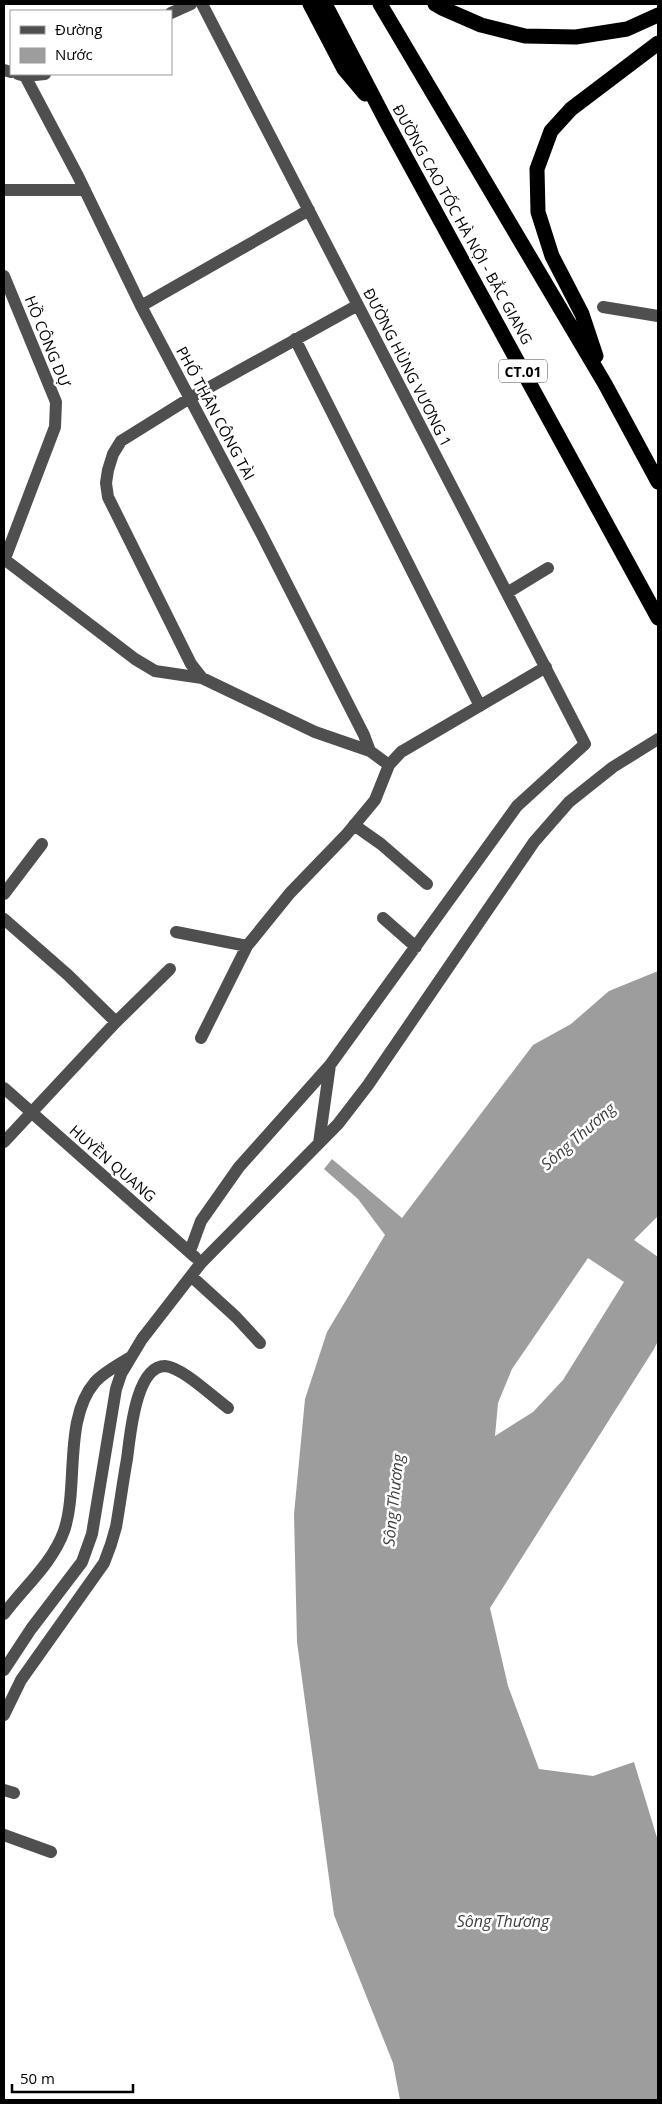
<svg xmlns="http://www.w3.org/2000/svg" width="662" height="2104" viewBox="0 0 662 2104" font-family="'Open Sans',sans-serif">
<rect width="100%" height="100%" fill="#fff"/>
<path fill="#9d9d9d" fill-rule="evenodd" d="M 658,971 L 658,1216 L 634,1240 L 658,1257 L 658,1341 L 654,1349 L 490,1608 L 508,1686 L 539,1769 L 593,1776 L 634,1762 L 658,1841 L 658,2100 L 400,2100 L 393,2063 L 334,1915 L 297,1642 L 294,1514 L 305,1399 L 327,1332 L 385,1235 L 358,1199 L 324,1169 L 332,1159 L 402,1218 L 533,1045 L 571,1024 L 609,991 ZM 588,1258 L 624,1282 L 563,1380 L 533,1412 L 495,1436 L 498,1403 L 512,1369 Z"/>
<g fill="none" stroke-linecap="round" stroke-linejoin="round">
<path stroke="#4f4f4f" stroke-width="12" d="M 171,13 L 191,4
M 4,70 L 11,72
M 18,74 L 25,76 L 78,176 L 141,306 L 261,533 L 364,735 L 370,751 L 389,765
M 25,76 L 45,74
M 4,190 L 85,190
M 4,276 L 56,402 L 55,427 L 4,561
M 358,305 L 190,398 L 121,441 L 113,454 L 108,470 L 106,483 L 108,497 L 191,664 L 202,678 L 315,732 L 370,751
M 141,306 L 309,210
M 603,307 L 658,316
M 295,339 L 480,706
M 4,559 L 135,659 L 155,671 L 202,678
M 507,593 L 548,568
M 354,825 L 381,844 L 427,884
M 4,894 L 42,844
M 383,918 L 416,947
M 4,919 L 68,975 L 116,1022
M 176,932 L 247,946
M 201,1038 L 247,946 L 290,893 L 346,835 L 375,800 L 389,765 L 401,752 L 546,667
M 4,1088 L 195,1257
M 4,1142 L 116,1022 L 170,969
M 319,1143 L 330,1065
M 190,1251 L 201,1221 L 239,1167 L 330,1065 L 517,806 L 585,744 L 202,4
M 191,1276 L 236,1317 L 260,1343
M 4,1614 C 24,1587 52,1564 64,1531 C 79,1487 63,1419 95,1382 C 104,1372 118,1365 129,1358
M 4,1670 L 31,1629 L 82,1562 L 92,1534 L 116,1389 L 121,1374 L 142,1339 L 201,1263 L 338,1124 L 368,1085 L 534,842 L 569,802 L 613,767 L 658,739
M 4,1715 L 21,1680 L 104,1563 C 109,1551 113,1539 116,1527 C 120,1504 123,1481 127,1459 C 130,1438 135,1366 165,1366 C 182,1367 214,1398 228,1408
M 4,1790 L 14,1793
M 4,1835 L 51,1852"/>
<path stroke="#000" stroke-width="15" d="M 310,4 L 344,69 L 365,94
M 325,4 L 387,123 L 658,618
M 380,4 L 605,384 L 658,482
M 435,4 L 442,8 L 481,25 L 525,36 L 576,37 L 627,29 L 658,15
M 596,356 L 582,314 L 552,256 L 538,212 L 537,169 L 551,131 L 571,109 L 658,43"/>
</g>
<g text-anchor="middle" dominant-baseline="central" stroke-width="5" stroke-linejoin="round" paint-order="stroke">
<rect fill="#fff" stroke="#4c4c4c" stroke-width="1" x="499" y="359.5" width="48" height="23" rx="4"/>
<g font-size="14" font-weight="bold" fill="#000">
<text x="523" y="371">CT.01</text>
</g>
<g font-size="15" fill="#000" stroke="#fff">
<text transform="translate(463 224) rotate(61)">ĐƯỜNG CAO TỐC HÀ NỘI - BẮC GIANG</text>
<text transform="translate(48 341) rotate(68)">HỒ CÔNG DỰ</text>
<text transform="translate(408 367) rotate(63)">ĐƯỜNG HÙNG VƯƠNG 1</text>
<text transform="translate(216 413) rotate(62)">PHỐ THÂN CÔNG TÀI</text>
<text transform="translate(113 1163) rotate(41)">HUYỀN QUANG</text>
</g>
<g font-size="16" font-style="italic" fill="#3e3e3e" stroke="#fff">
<text transform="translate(578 1136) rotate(-41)">Sông Thương</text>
<text transform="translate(393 1500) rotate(-84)">Sông Thương</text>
<text x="503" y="1921">Sông Thương</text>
</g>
</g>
<rect width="662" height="2104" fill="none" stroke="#000000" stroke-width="10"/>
<rect x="10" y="10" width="162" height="65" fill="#ffffff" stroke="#999999"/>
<rect x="20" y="26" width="25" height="8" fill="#4f4f4f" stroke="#999999"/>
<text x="55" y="35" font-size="15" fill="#000000">Đường</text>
<rect x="20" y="48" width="25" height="15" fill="#9d9d9d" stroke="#999999"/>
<text x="55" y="60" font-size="15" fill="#000000">Nước</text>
<path d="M12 2084v8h121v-8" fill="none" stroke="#000000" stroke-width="2.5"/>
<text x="20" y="2084" font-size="15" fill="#000000" stroke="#ffffff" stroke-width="4" paint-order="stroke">50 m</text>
</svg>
